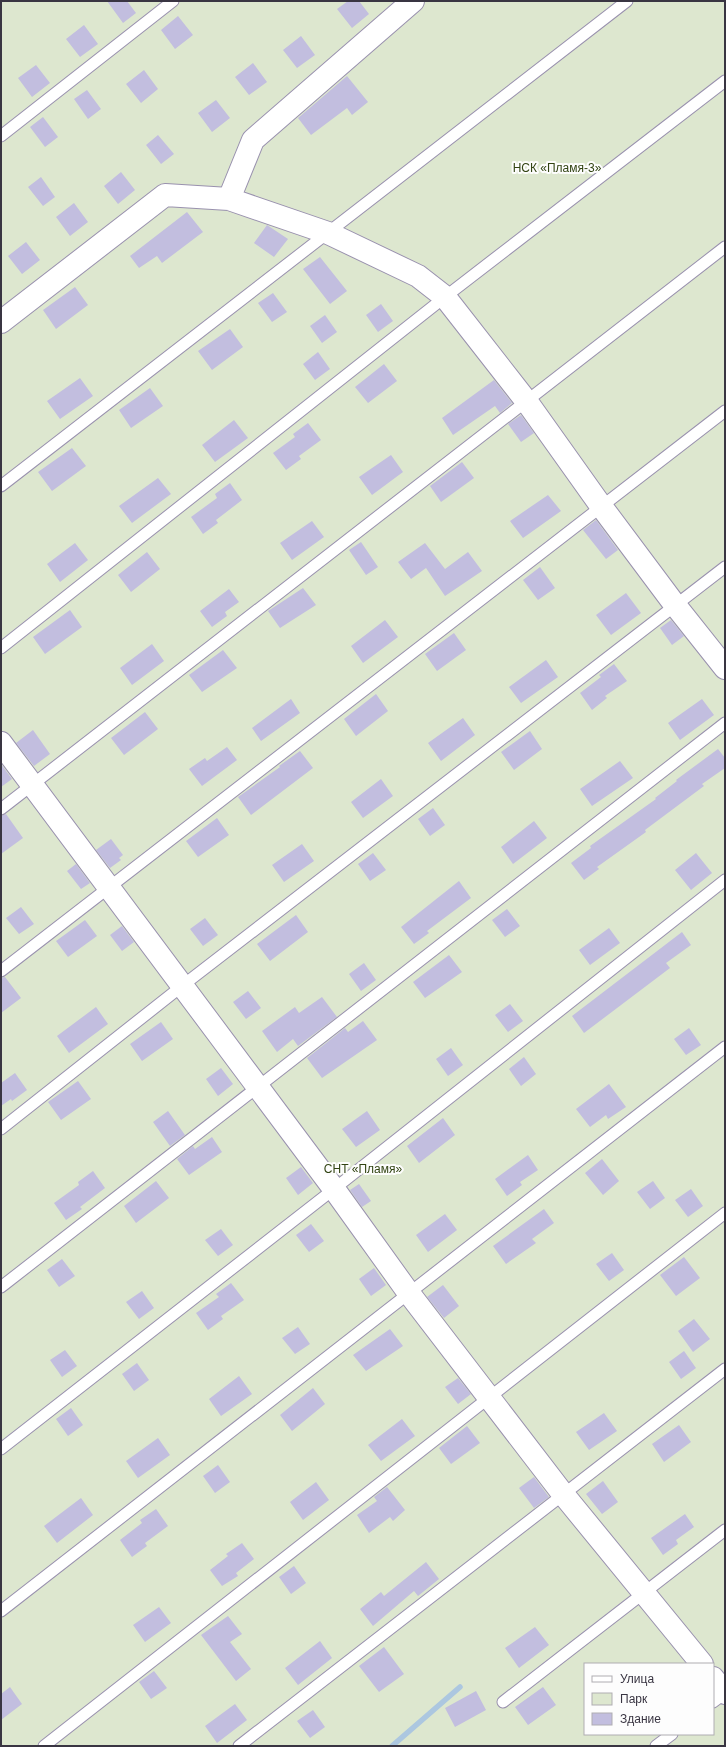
<svg xmlns="http://www.w3.org/2000/svg" width="726" height="1747" viewBox="0 0 726 1747" font-family="Helvetica,sans-serif">
<rect width="100%" height="100%" fill="#f1edfa"/>
<path fill="#dde7cf" fill-rule="evenodd" d="M 1,1 L 725,1 L 725,1746 L 1,1746 ZM 585,1664 L 713,1664 L 713,1734 L 585,1734 Z"/>
<g fill="none" stroke-linecap="round" stroke-linejoin="round">
<path stroke="#acc7e0" stroke-width="5.5" d="M 392,1746 L 460,1687"/>
</g>
<path fill="#c2bedf" d="M 107,1 L 127,1 L 136,13 L 123,23 Z
M 348,1 L 359,1 L 369,14 L 352,28 L 337,9 Z
M 178,16 L 193,35 L 175,49 L 161,30 Z
M 84,25 L 98,44 L 80,57 L 66,39 Z
M 301,36 L 315,55 L 297,68 L 283,50 Z
M 253,63 L 267,82 L 249,95 L 235,77 Z
M 36,65 L 50,83 L 32,97 L 18,78 Z
M 144,70 L 158,89 L 141,103 L 126,84 Z
M 347,76 L 368,102 L 352,115 L 347,108 L 311,135 L 298,118 Z
M 87,90 L 101,109 L 88,119 L 74,99 Z
M 216,100 L 230,118 L 212,132 L 198,113 Z
M 43,117 L 58,137 L 45,147 L 30,127 Z
M 158,135 L 174,154 L 161,164 L 146,145 Z
M 121,172 L 135,190 L 118,204 L 104,186 Z
M 41,177 L 55,197 L 43,206 L 28,187 Z
M 74,203 L 88,222 L 70,236 L 56,217 Z
M 187,212 L 203,232 L 162,263 L 157,256 L 139,268 L 130,256 Z
M 267,225 L 288,239 L 274,257 L 254,243 Z
M 26,242 L 40,260 L 22,274 L 8,256 Z
M 320,257 L 347,291 L 330,304 L 303,269 Z
M 75,287 L 88,305 L 56,329 L 43,310 Z
M 273,293 L 287,312 L 272,322 L 258,303 Z
M 381,304 L 393,321 L 378,332 L 366,315 Z
M 325,315 L 337,332 L 322,343 L 310,326 Z
M 230,329 L 243,347 L 212,370 L 198,351 Z
M 318,352 L 330,369 L 315,380 L 303,364 Z
M 384,364 L 397,381 L 368,403 L 355,387 Z
M 80,378 L 93,396 L 60,419 L 47,401 Z
M 494,380 L 512,403 L 500,413 L 495,406 L 453,435 L 442,418 Z
M 150,388 L 163,406 L 131,428 L 119,410 Z
M 521,415 L 534,433 L 521,442 L 508,424 Z
M 234,420 L 248,438 L 215,462 L 202,445 Z
M 308,423 L 321,440 L 299,456 L 301,459 L 286,470 L 273,453 L 295,437 L 293,434 Z
M 72,448 L 86,466 L 52,491 L 38,472 Z
M 391,455 L 403,472 L 372,495 L 359,477 Z
M 462,462 L 474,478 L 441,502 L 430,486 Z
M 158,478 L 171,494 L 132,523 L 119,506 Z
M 230,483 L 242,500 L 216,520 L 218,523 L 203,534 L 191,517 L 217,498 L 215,494 Z
M 548,495 L 561,511 L 523,538 L 510,521 Z
M 596,520 L 618,550 L 606,559 L 583,530 Z
M 312,521 L 324,537 L 292,560 L 280,543 Z
M 361,542 L 378,567 L 366,575 L 349,550 Z
M 75,543 L 88,560 L 60,582 L 47,564 Z
M 425,543 L 445,569 L 468,552 L 482,571 L 445,596 L 426,568 L 411,579 L 398,562 Z
M 147,552 L 160,569 L 131,592 L 118,575 Z
M 540,567 L 555,588 L 538,600 L 523,580 Z
M 303,588 L 316,605 L 280,628 L 268,611 Z
M 229,589 L 239,602 L 225,612 L 227,616 L 212,627 L 200,611 Z
M 626,593 L 641,613 L 611,635 L 596,615 Z
M 70,610 L 82,627 L 45,654 L 33,637 Z
M 385,620 L 398,637 L 363,663 L 351,646 Z
M 671,620 L 684,636 L 672,645 L 660,628 Z
M 454,633 L 466,650 L 437,671 L 425,654 Z
M 152,644 L 164,661 L 132,685 L 120,668 Z
M 223,650 L 237,668 L 202,692 L 189,675 Z
M 546,660 L 558,677 L 521,703 L 509,687 Z
M 614,664 L 627,681 L 605,696 L 607,698 L 592,710 L 580,693 L 601,677 L 599,675 Z
M 376,694 L 388,711 L 356,736 L 344,719 Z
M 291,699 L 300,713 L 261,741 L 252,728 Z
M 702,699 L 714,715 L 680,740 L 668,723 Z
M 145,712 L 158,729 L 124,755 L 111,738 Z
M 463,718 L 475,735 L 441,761 L 428,743 Z
M 33,730 L 50,754 L 34,766 L 16,743 Z
M 530,731 L 542,749 L 514,770 L 501,752 Z
M 227,747 L 237,760 L 202,786 L 189,769 L 205,758 L 207,761 Z
M 718,749 L 725,758 L 725,768 L 702,784 L 704,786 L 645,830 L 646,832 L 597,867 L 599,869 L 584,880 L 571,863 L 591,848 L 590,846 L 656,799 L 655,798 L 677,781 L 676,780 Z
M 300,751 L 313,768 L 251,815 L 238,797 L 280,767 L 279,766 Z
M 620,761 L 633,778 L 592,806 L 580,789 Z
M 1,764 L 12,779 L 1,787 Z
M 381,779 L 393,796 L 363,818 L 351,802 Z
M 433,808 L 445,825 L 430,836 L 418,819 Z
M 6,814 L 23,838 L 1,854 L 1,816 Z
M 217,818 L 229,835 L 198,857 L 186,841 Z
M 534,821 L 547,838 L 513,864 L 501,847 Z
M 111,839 L 123,855 L 119,858 L 121,860 L 110,868 L 96,850 Z
M 302,844 L 314,861 L 284,882 L 272,865 Z
M 373,853 L 386,870 L 370,881 L 358,864 Z
M 696,853 L 712,873 L 691,890 L 675,870 Z
M 76,864 L 90,883 L 81,889 L 67,871 Z
M 459,881 L 471,898 L 427,931 L 429,933 L 414,944 L 401,927 Z
M 21,907 L 34,924 L 19,934 L 6,918 Z
M 507,909 L 520,926 L 505,937 L 492,920 Z
M 296,915 L 308,932 L 270,961 L 257,944 Z
M 205,918 L 218,935 L 203,946 L 190,929 Z
M 85,920 L 97,936 L 68,957 L 56,941 Z
M 122,926 L 134,942 L 122,951 L 110,935 Z
M 609,928 L 620,943 L 590,965 L 579,950 Z
M 682,932 L 691,945 L 666,963 L 670,968 L 584,1033 L 572,1016 Z
M 449,955 L 462,972 L 425,998 L 413,982 Z
M 364,963 L 376,980 L 361,991 L 349,974 Z
M 5,977 L 21,998 L 1,1013 L 1,978 Z
M 248,991 L 261,1008 L 246,1019 L 233,1002 Z
M 322,997 L 337,1017 L 298,1046 L 293,1039 L 277,1052 L 262,1031 L 295,1007 L 299,1013 Z
M 510,1004 L 523,1021 L 508,1032 L 495,1015 Z
M 96,1007 L 108,1024 L 69,1053 L 57,1036 Z
M 363,1021 L 377,1040 L 322,1078 L 307,1058 L 345,1028 L 348,1032 Z
M 161,1022 L 173,1039 L 142,1061 L 130,1044 Z
M 689,1028 L 701,1045 L 686,1055 L 674,1039 Z
M 451,1048 L 463,1065 L 448,1076 L 436,1059 Z
M 524,1057 L 536,1074 L 521,1086 L 509,1069 Z
M 221,1068 L 233,1084 L 218,1096 L 206,1079 Z
M 15,1073 L 27,1090 L 12,1101 L 11,1099 L 1,1106 L 1,1083 Z
M 78,1081 L 91,1099 L 61,1120 L 48,1102 Z
M 609,1084 L 626,1107 L 608,1119 L 606,1115 L 590,1127 L 576,1109 Z
M 168,1111 L 185,1135 L 170,1146 L 153,1122 Z
M 367,1111 L 380,1130 L 356,1147 L 342,1129 Z
M 443,1118 L 455,1135 L 419,1163 L 407,1146 Z
M 212,1137 L 222,1152 L 189,1175 L 177,1159 L 193,1146 L 195,1149 Z
M 528,1155 L 538,1170 L 520,1182 L 522,1185 L 507,1196 L 495,1179 Z
M 602,1159 L 619,1181 L 603,1195 L 585,1173 Z
M 301,1167 L 313,1183 L 298,1195 L 286,1178 Z
M 93,1171 L 105,1188 L 80,1207 L 82,1209 L 66,1220 L 54,1203 L 79,1185 L 78,1182 Z
M 156,1181 L 169,1198 L 136,1223 L 124,1206 Z
M 653,1181 L 665,1198 L 650,1209 L 637,1192 Z
M 359,1184 L 371,1201 L 362,1207 L 350,1190 Z
M 691,1189 L 703,1206 L 688,1217 L 675,1200 Z
M 544,1209 L 554,1223 L 532,1239 L 536,1243 L 506,1264 L 493,1246 Z
M 445,1214 L 457,1230 L 428,1252 L 416,1235 Z
M 311,1224 L 324,1241 L 309,1252 L 296,1235 Z
M 221,1229 L 233,1245 L 218,1256 L 205,1240 Z
M 612,1253 L 624,1270 L 609,1281 L 596,1264 Z
M 684,1257 L 700,1278 L 676,1296 L 660,1275 Z
M 62,1259 L 75,1276 L 59,1287 L 47,1270 Z
M 374,1268 L 386,1285 L 371,1296 L 359,1279 Z
M 231,1283 L 244,1300 L 221,1316 L 223,1319 L 208,1330 L 196,1313 L 219,1297 L 216,1294 Z
M 443,1285 L 459,1306 L 444,1318 L 427,1297 Z
M 142,1291 L 154,1308 L 139,1319 L 126,1302 Z
M 694,1319 L 710,1339 L 693,1352 L 678,1331 Z
M 298,1327 L 310,1344 L 295,1354 L 282,1338 Z
M 390,1329 L 403,1346 L 366,1371 L 353,1355 Z
M 65,1350 L 77,1366 L 62,1377 L 50,1360 Z
M 684,1351 L 696,1368 L 681,1379 L 669,1362 Z
M 137,1363 L 149,1380 L 134,1391 L 122,1374 Z
M 239,1376 L 252,1394 L 221,1416 L 209,1399 Z
M 458,1378 L 471,1394 L 458,1404 L 445,1387 Z
M 313,1388 L 325,1404 L 292,1431 L 280,1415 Z
M 71,1408 L 83,1425 L 68,1436 L 56,1419 Z
M 604,1413 L 617,1431 L 589,1450 L 576,1432 Z
M 402,1419 L 415,1436 L 381,1461 L 368,1445 Z
M 679,1425 L 691,1442 L 664,1462 L 652,1444 Z
M 467,1426 L 480,1443 L 451,1464 L 439,1448 Z
M 158,1438 L 170,1455 L 138,1478 L 126,1461 Z
M 218,1465 L 230,1482 L 215,1493 L 203,1476 Z
M 534,1477 L 549,1497 L 534,1508 L 519,1488 Z
M 603,1481 L 618,1502 L 602,1514 L 586,1494 Z
M 316,1482 L 329,1500 L 303,1520 L 290,1502 Z
M 387,1487 L 405,1510 L 393,1521 L 390,1517 L 369,1533 L 357,1515 L 377,1501 L 374,1497 Z
M 81,1498 L 93,1515 L 57,1543 L 44,1526 Z
M 156,1509 L 168,1526 L 145,1543 L 147,1546 L 132,1557 L 120,1540 L 142,1523 L 140,1520 Z
M 685,1514 L 694,1527 L 676,1540 L 678,1544 L 663,1555 L 651,1538 Z
M 242,1543 L 254,1559 L 236,1573 L 238,1576 L 222,1586 L 210,1570 L 228,1556 L 226,1554 Z
M 426,1562 L 439,1579 L 418,1596 L 414,1591 L 373,1626 L 360,1609 L 381,1592 L 384,1596 Z
M 294,1566 L 306,1583 L 291,1594 L 279,1577 Z
M 159,1607 L 171,1623 L 145,1642 L 133,1625 Z
M 228,1616 L 242,1634 L 230,1642 L 251,1669 L 236,1681 L 201,1635 Z
M 535,1627 L 549,1645 L 519,1668 L 505,1648 Z
M 320,1641 L 332,1658 L 298,1685 L 285,1668 Z
M 384,1647 L 404,1674 L 379,1692 L 359,1666 Z
M 154,1671 L 167,1688 L 151,1699 L 139,1682 Z
M 10,1687 L 22,1704 L 1,1720 L 1,1694 Z
M 543,1687 L 556,1705 L 528,1725 L 515,1707 Z
M 476,1691 L 486,1710 L 455,1727 L 445,1708 Z
M 235,1704 L 247,1720 L 217,1743 L 205,1726 Z
M 313,1710 L 325,1727 L 310,1738 L 297,1721 Z"/>
<g fill="none" stroke-linecap="round" stroke-linejoin="round">
<defs>
<path id="lane" d="M 1,136 L 173,1
M 1,486 L 627,1
M 1,648 L 445,297 L 725,81
M 1,809 L 725,247
M 1,971 L 725,411
M 1,1129 L 182,986 L 725,567
M 1,1287 L 725,723
M 1,1449 L 334,1189 L 725,880
M 1,1611 L 725,1047
M 503,1702 L 725,1530
M 713,1702 L 725,1693
M 44,1746 L 725,1213
M 239,1746 L 725,1369
M 656,1746 L 672,1734"/>
<path id="street" d="M 229,199 L 253,140 L 413,1
M 1,322 L 165,195 L 229,199 L 328,233 L 418,276 L 445,297 L 527,402 L 601,506 L 675,605 L 725,668
M 1,743 L 334,1189 L 408,1292 L 563,1494 L 702,1664
M 713,1678 L 725,1693"/>
</defs>
<use href="#lane" stroke="#9991ae" stroke-width="13"/>
<use href="#street" stroke="#9991ae" stroke-width="24"/>
<use href="#lane" stroke="#fff" stroke-width="11"/>
<use href="#street" stroke="#fff" stroke-width="22"/>
</g>
<g text-anchor="middle" dominant-baseline="central" stroke-width="4" stroke-linejoin="round" paint-order="stroke">
<g font-size="12" fill="#324413" stroke="#fdfdfd">
<text x="557" y="168">НСК «Пламя-3»</text>
<text x="363" y="1169">СНТ «Пламя»</text>
</g>
</g>
<rect width="726" height="1747" fill="none" stroke="#393542" stroke-width="4"/>
<rect x="584" y="1663" width="130" height="72" fill="#fdfdfd" stroke="#afadb2"/>
<rect x="592" y="1676" width="20" height="6" fill="#ffffff" stroke="#afadb2"/>
<text x="620" y="1683" font-size="12" fill="#393542">Улица</text>
<rect x="592" y="1693" width="20" height="12" fill="#dde7cf" stroke="#afadb2"/>
<text x="620" y="1703" font-size="12" fill="#393542">Парк</text>
<rect x="592" y="1713" width="20" height="12" fill="#c2bedf" stroke="#afadb2"/>
<text x="620" y="1723" font-size="12" fill="#393542">Здание</text>
</svg>
